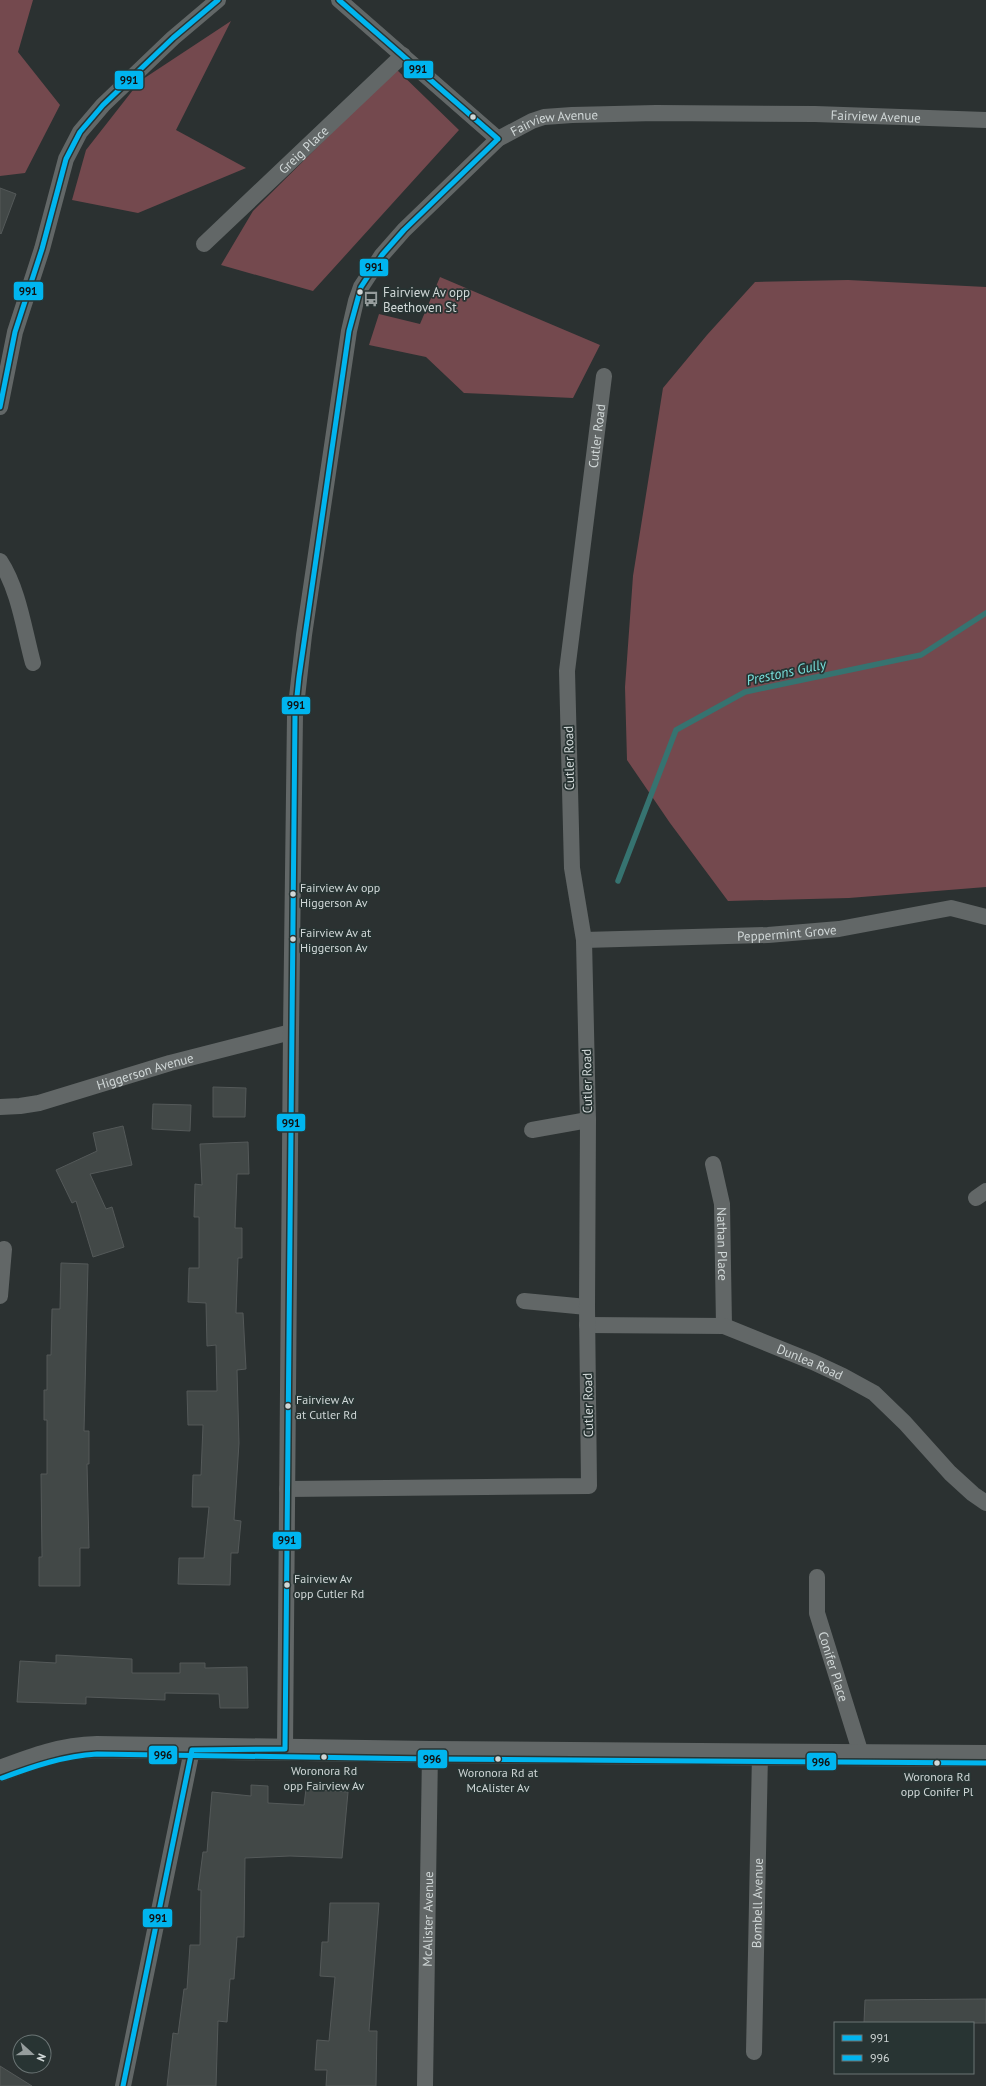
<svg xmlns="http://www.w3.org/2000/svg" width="986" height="2086" viewBox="0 0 986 2086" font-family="'PT Sans',sans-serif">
<rect width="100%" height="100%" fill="#2b3131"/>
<path fill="#74494e" d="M 0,0 L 33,0 L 18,52 L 60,105 L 25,173 L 0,176 Z
M 231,21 L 176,130 L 246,168 L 138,213 L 72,200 L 86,150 L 140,81 Z
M 396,69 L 459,130 L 313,291 L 221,265 L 253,211 Z
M 440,277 L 600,345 L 573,398 L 464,393 L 426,357 L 369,345 L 379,314 L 420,324 Z
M 848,280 L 986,287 L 986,887 L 849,898 L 728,901 L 670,823 L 627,760 L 625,687 L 633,576 L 663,388 L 707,335 L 755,282 Z"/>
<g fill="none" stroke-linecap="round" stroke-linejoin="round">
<path stroke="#367370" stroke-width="5.5" d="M 618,881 L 676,730 L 745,692 L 921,655 L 986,613"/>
</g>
<path fill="#424847" stroke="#545959" d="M 0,188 L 16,194 L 1,234 L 0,233 Z
M 213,1087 L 246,1088 L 245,1117 L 213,1117 Z
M 153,1104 L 191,1105 L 190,1131 L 152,1129 Z
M 123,1126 L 132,1165 L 90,1174 L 106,1209 L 112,1207 L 124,1247 L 93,1257 L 76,1201 L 72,1203 L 56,1170 L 97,1151 L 93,1133 Z
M 248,1142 L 249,1174 L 237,1174 L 235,1228 L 242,1228 L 242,1258 L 238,1258 L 236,1313 L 243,1313 L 246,1369 L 237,1370 L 239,1443 L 234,1520 L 241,1521 L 238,1553 L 231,1553 L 230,1585 L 178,1584 L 179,1558 L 204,1558 L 209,1507 L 192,1507 L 193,1475 L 201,1475 L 203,1425 L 188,1425 L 187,1391 L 217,1391 L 216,1345 L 207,1346 L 206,1303 L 188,1302 L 189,1268 L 199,1268 L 199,1217 L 194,1217 L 195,1184 L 202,1185 L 200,1144 Z
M 61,1263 L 88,1264 L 84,1431 L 89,1431 L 89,1464 L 87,1464 L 89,1548 L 80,1548 L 80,1586 L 39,1586 L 39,1557 L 42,1557 L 41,1474 L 47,1474 L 47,1420 L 44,1420 L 44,1390 L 47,1390 L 47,1355 L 51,1355 L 52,1309 L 60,1309 Z
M 56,1655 L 132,1659 L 132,1673 L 180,1673 L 180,1663 L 205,1663 L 205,1668 L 247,1667 L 248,1708 L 220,1708 L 219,1694 L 165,1693 L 165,1700 L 86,1697 L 86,1704 L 17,1702 L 20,1661 L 56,1663 Z
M 251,1785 L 268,1786 L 268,1803 L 304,1805 L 306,1789 L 348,1792 L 342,1858 L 290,1856 L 245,1858 L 244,1937 L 237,1937 L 234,1979 L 230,1979 L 227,2022 L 218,2021 L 216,2086 L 167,2086 L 173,2033 L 178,2034 L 184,1989 L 187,1989 L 190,1945 L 200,1945 L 201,1890 L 198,1890 L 203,1852 L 207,1852 L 212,1792 L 251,1796 Z
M 330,1903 L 379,1903 L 369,2031 L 377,2031 L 376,2086 L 326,2086 L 327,2070 L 315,2070 L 317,2040 L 329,2041 L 335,1977 L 320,1976 L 322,1942 L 328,1942 Z
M 986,1999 L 986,2023 L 864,2023 L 865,2000 Z
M 0,2066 L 32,2086 L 0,2086 Z"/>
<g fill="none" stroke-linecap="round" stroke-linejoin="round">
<g stroke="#626767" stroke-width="16">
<path d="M 339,0 L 498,139"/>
<path id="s1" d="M 204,244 L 403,55"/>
<path d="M 0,407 L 15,332 L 42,249 L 66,159 L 80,132 L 103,105 L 173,38 L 218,0"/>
<path d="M 0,561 C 19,590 24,630 33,663"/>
<path id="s2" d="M 584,940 L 768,935 L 839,929 L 951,908 L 986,917"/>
<path id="s3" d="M 0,1107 L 20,1106 L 39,1103 L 170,1063 L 291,1032"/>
<path d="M 532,1130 L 588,1120"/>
<path id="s4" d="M 713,1164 L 722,1204 L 724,1326"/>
<path d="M 976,1198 L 986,1191"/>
<path d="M 0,1296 L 4,1249"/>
<path d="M 524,1301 L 587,1307"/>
<path id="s5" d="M 587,1325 L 724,1326 L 813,1362 L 843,1376 L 874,1393 L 905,1423 L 950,1473 L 973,1494 L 986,1503"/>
<path id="s6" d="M 287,1489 L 589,1486 L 587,1307 L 588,1120 L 584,940 L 572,868 L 567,671 L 604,376"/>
<path id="s7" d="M 817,1577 L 817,1613 L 861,1754"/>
<path id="s8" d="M 285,1749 L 291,1032 L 295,715 L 304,635 L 349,331 L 356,301 L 361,287 L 382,255 L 404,230 L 498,139 L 532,121 L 544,117 L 572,115 L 656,113 L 815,114 L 986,120"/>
<path id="s9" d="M 754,2052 L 760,1754"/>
<path d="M 123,2086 L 192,1750"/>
<path id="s10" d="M 425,2086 L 430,1752"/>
</g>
<path stroke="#626767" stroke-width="22" d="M 0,1771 C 34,1758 61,1748 97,1747 L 430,1752 L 986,1756"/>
<defs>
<path id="bus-1" d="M 339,0 L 498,139
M 0,407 L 15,332 L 42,249 L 66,159 L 80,132 L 103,105 L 173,38 L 218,0
M 285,1749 L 295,715 L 299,677 L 349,331 L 361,287 L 382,255 L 404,230 L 498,139
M 192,1750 L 285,1749
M 123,2086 L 192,1750"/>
<path id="bus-2" d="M 2,1778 C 34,1766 64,1756 97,1754 L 430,1759 L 986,1763"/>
</defs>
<use href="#bus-1" stroke="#283433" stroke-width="8"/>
<use href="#bus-2" stroke="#283433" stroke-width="8"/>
<use href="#bus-1" stroke="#00b5ef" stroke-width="5"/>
<use href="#bus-2" stroke="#00b5ef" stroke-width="5"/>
</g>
<defs>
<symbol id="bus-bare" viewBox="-9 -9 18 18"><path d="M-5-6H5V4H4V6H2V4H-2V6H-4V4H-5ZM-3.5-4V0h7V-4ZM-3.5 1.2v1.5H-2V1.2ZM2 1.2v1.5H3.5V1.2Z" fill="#969d9d" stroke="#283433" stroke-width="2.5" paint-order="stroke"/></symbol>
</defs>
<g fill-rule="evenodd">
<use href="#bus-bare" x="360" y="288" width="22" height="22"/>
</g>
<g fill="#d0d7d7" stroke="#283433" stroke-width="1.5">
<circle cx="473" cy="117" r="3.5"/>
<circle cx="360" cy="292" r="3.5"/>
<circle cx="293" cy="894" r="3.5"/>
<circle cx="293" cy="939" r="3.5"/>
<circle cx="288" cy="1406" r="3.5"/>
<circle cx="287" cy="1585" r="3.5"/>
<circle cx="324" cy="1757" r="3.5"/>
<circle cx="498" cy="1759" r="3.5"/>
<circle cx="937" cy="1763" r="3.5"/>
</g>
<g text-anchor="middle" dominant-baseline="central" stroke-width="3.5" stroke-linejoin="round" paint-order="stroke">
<g font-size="12" fill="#d0d7d7" stroke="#283433" text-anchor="start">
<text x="300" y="887">Fairview Av opp<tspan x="300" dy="15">Higgerson Av</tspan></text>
<text x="300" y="932">Fairview Av at<tspan x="300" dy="15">Higgerson Av</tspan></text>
<text x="296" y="1399">Fairview Av<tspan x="296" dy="15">at Cutler Rd</tspan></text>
<text x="294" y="1578">Fairview Av<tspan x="294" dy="15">opp Cutler Rd</tspan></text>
<text x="324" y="1770" text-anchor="middle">Woronora Rd<tspan x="324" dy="15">opp Fairview Av</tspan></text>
<text x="498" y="1772" text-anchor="middle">Woronora Rd at<tspan x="498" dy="15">McAlister Av</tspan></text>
<text x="937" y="1776" text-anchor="middle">Woronora Rd<tspan x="937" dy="15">opp Conifer Pl</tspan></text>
</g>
<g font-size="13" fill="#d0d7d7" stroke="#283433">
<text stroke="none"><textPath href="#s8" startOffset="2053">Fairview Avenue</textPath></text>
<text stroke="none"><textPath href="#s8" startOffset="1730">Fairview Avenue</textPath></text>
<text stroke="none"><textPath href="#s1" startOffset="137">Greig Place</textPath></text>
<text stroke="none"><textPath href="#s6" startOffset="1355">Cutler Road</textPath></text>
<text transform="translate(569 758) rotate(-91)">Cutler Road</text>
<text stroke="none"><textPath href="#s2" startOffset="203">Peppermint Grove</textPath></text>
<text stroke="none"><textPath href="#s3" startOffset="150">Higgerson Avenue</textPath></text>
<text transform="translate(587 1081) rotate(-91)">Cutler Road</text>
<text stroke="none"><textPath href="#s4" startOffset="81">Nathan Place</textPath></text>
<text stroke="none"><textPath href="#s5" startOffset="230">Dunlea Road</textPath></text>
<text transform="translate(588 1405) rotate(-91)">Cutler Road</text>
<text stroke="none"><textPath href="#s7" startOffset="92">Conifer Place</textPath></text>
<text stroke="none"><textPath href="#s9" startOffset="149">Bombell Avenue</textPath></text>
<text stroke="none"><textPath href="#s10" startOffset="167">McAlister Avenue</textPath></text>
</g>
<g font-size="13" fill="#d0d7d7" stroke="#283433" text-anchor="start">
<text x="383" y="292">Fairview Av opp<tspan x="383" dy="15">Beethoven St</tspan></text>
</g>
<g font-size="14" font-style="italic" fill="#78e0dc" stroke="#283433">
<text transform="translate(786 672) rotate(-12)">Prestons Gully</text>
</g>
</g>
<g stroke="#283433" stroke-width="1.5">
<rect x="403" y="60" width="31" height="19" rx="4" fill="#00b5ef"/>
<rect x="114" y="70" width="30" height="20" rx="4" fill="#00b5ef"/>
<rect x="359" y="258" width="30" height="19" rx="4" fill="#00b5ef"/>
<rect x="13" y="281" width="31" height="20" rx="4" fill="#00b5ef"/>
<rect x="281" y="696" width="30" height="19" rx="4" fill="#00b5ef"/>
<rect x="276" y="1113" width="30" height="19" rx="4" fill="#00b5ef"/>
<rect x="272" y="1531" width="30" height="19" rx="4" fill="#00b5ef"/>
<rect x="148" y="1745" width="30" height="20" rx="4" fill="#00b5ef"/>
<rect x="417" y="1749" width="31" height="20" rx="4" fill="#00b5ef"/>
<rect x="806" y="1752" width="31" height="19" rx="4" fill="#00b5ef"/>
<rect x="142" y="1908" width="31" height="20" rx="4" fill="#00b5ef"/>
</g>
<g font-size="11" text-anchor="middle" font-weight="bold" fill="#111">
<text x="418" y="73">991</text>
<text x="129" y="84">991</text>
<text x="374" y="271">991</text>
<text x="28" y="295">991</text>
<text x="296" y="709">991</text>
<text x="291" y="1127">991</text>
<text x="287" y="1544">991</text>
<text x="163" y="1759">996</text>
<text x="432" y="1763">996</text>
<text x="821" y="1766">996</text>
<text x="158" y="1922">991</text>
</g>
<rect x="834" y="2022" width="140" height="52" fill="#283433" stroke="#6b7575"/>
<rect x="842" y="2035" width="20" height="6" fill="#00b5ef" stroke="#6b7575"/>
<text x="870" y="2042" font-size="12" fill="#d0d7d7">991</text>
<rect x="842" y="2055" width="20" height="6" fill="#00b5ef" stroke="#6b7575"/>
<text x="870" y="2062" font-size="12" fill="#d0d7d7">996</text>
<g transform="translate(32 2054) rotate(111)"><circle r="19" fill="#283433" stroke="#6b7575"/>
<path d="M0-3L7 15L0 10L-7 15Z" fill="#969d9d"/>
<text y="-6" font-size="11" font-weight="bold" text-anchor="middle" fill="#d0d7d7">N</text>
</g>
</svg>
